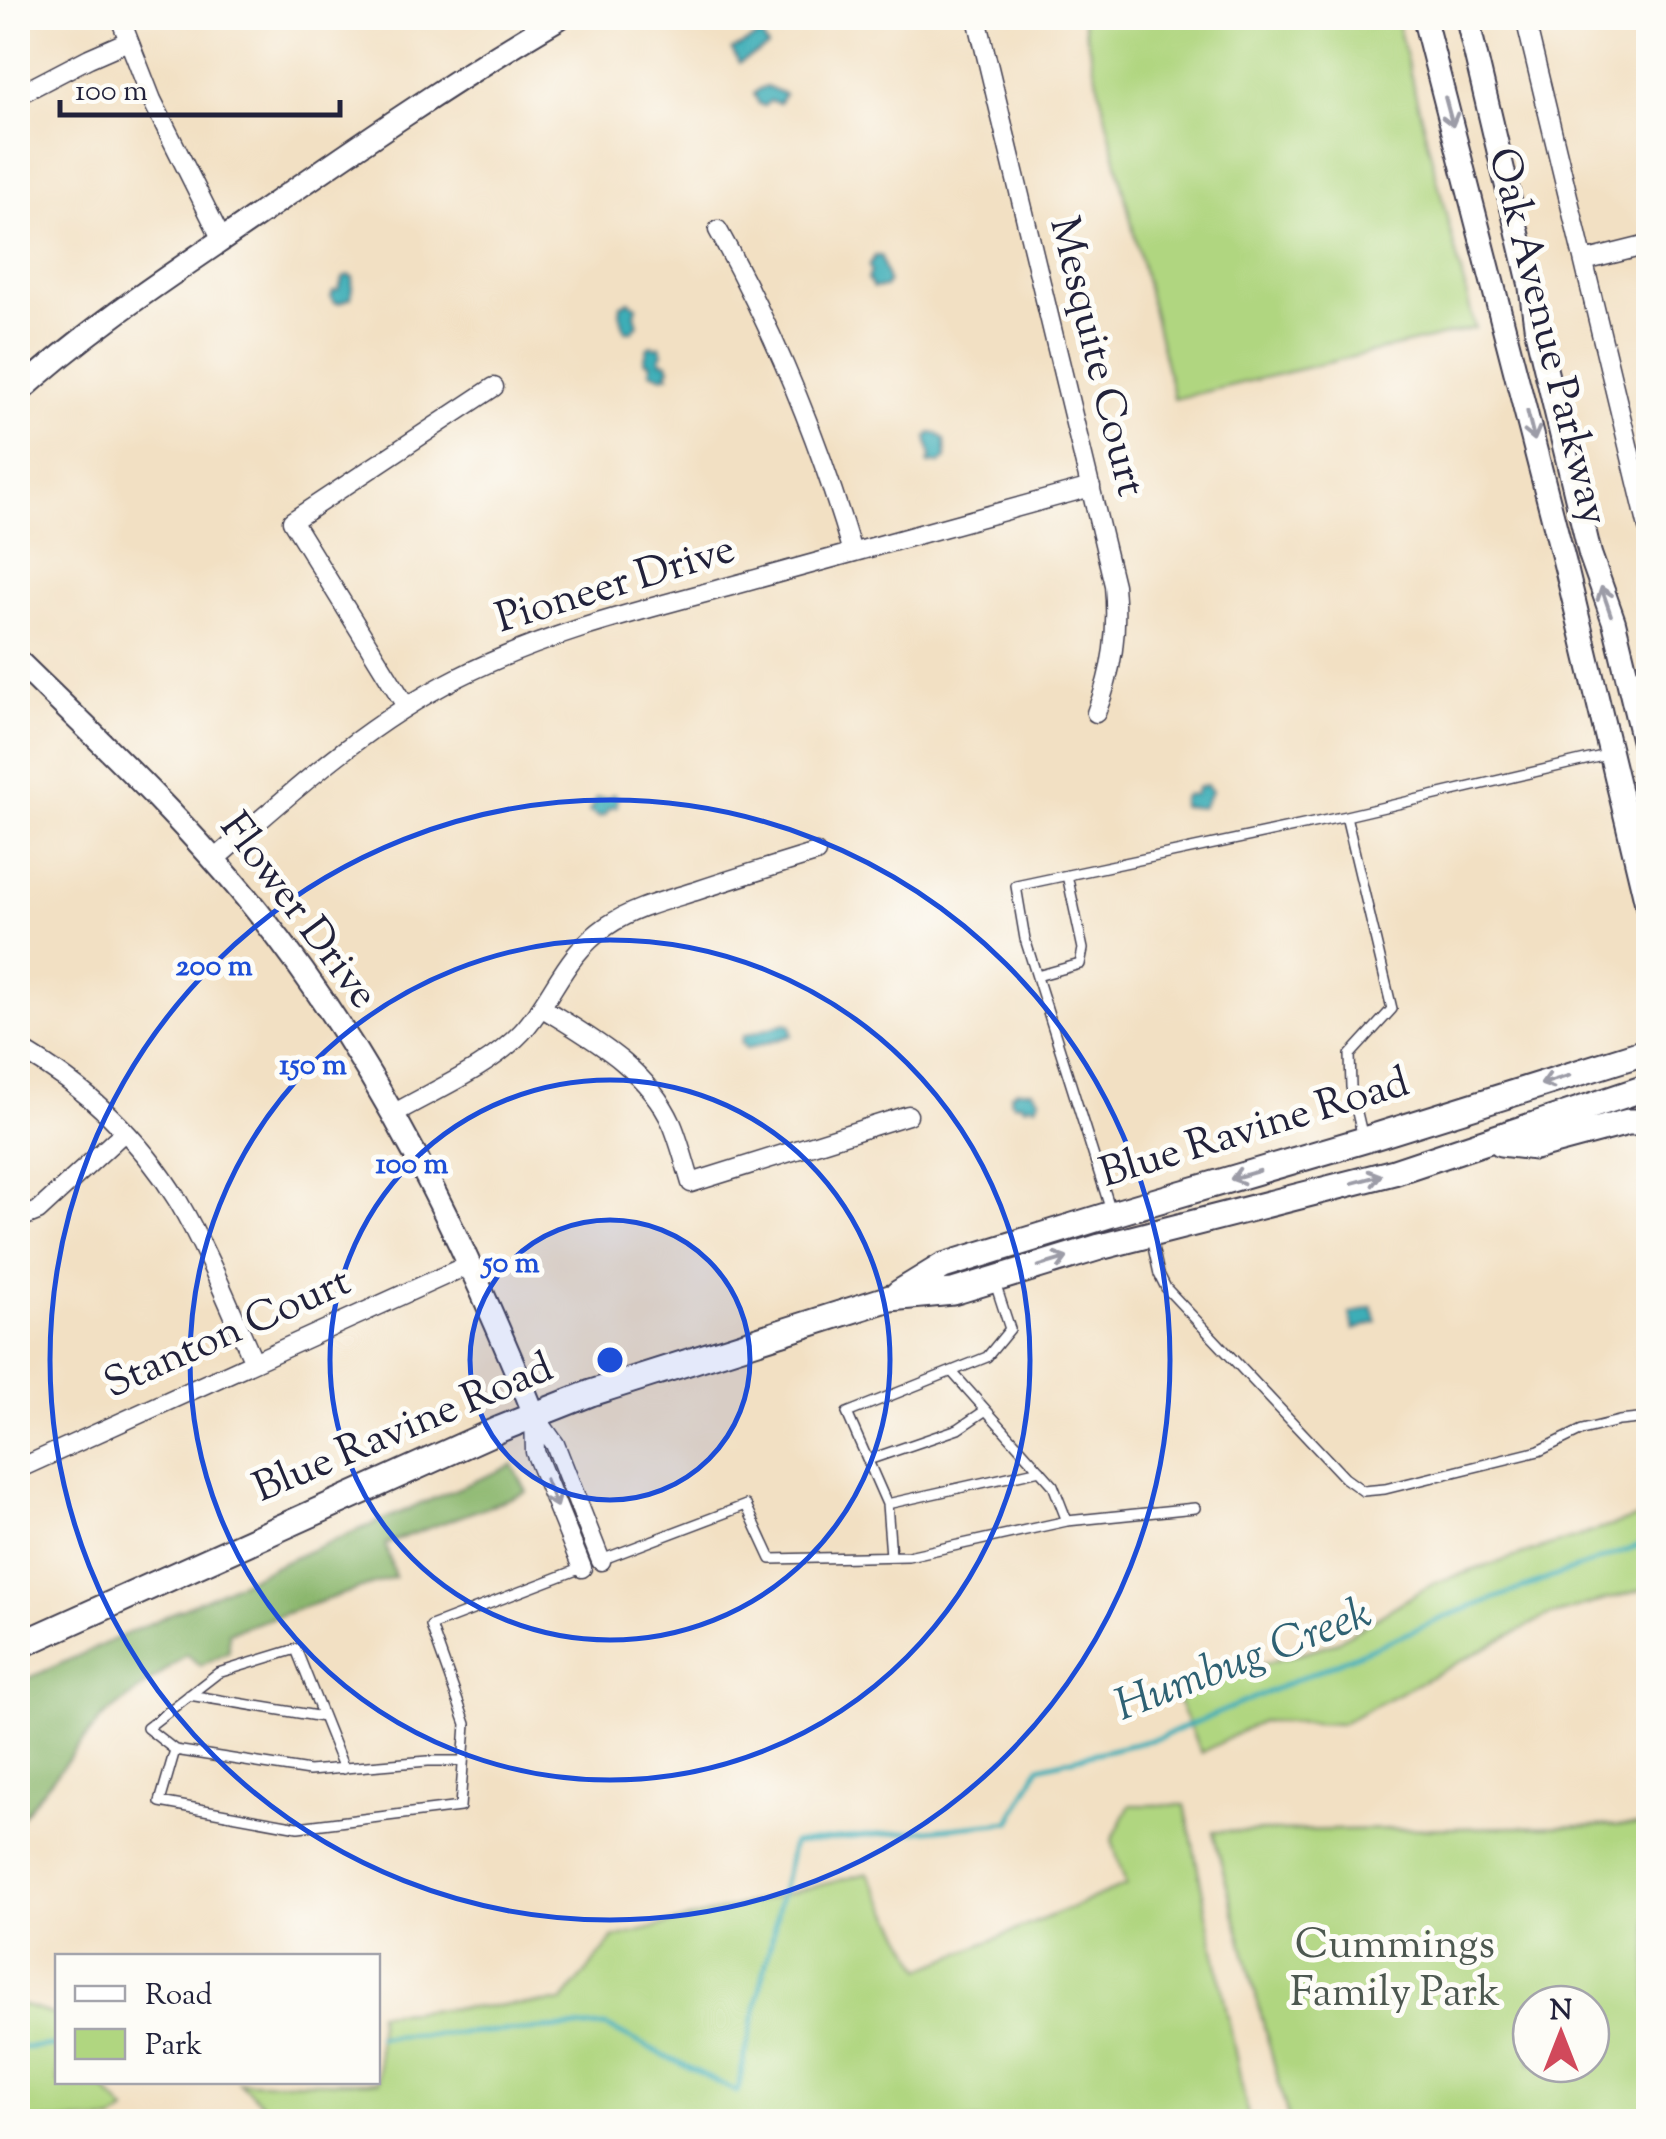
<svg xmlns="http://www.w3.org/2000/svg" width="1666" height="2139" viewBox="0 0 1666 2139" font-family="'Sorts Mill Goudy',serif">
<rect width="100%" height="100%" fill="#fdfcf7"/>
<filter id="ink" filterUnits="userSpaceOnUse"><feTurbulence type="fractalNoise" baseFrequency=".01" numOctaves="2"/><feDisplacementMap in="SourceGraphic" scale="20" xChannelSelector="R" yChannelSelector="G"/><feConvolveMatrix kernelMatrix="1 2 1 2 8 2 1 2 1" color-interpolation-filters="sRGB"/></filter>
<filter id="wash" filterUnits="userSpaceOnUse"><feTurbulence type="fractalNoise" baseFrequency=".0048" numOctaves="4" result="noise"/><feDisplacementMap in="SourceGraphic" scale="40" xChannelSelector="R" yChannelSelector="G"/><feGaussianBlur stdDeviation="2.25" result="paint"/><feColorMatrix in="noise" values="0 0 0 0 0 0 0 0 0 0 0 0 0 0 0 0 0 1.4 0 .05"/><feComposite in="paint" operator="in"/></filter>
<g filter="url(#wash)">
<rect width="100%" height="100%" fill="#f2e0c3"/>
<path fill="#b0d680" stroke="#697c5e" stroke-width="2.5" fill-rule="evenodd" d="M 1082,18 L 1396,18 L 1475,328 L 1174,399 Z
M 1648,1514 L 1648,1588 L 1545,1617 L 1340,1724 L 1261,1721 L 1201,1753 L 1177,1699 L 1230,1674 L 1334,1643 L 1434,1583 Z
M 1130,1805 L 1185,1805 L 1249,2121 L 277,2122 L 275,2115 L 239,2082 L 378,2082 L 378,2013 L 562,2002 L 614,1938 L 868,1873 L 922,1969 L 1126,1885 L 1112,1840 Z
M 1648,1825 L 1648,2121 L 1289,2121 L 1213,1832 ZM 1591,2004 L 1591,2064 L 1531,2064 L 1531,2004 Z
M 18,2004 L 57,2016 L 58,2082 L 112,2082 L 102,2086 L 126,2112 L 113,2121 L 18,2121 Z"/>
<path fill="#8cb76e" stroke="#576c54" stroke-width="2.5" d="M 513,1465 L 527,1492 L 385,1544 L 395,1577 L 229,1632 L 229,1651 L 200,1666 L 187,1654 L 101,1719 L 18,1821 L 18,1683 L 309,1551 Z"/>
<path fill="#3daeb7" stroke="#306879" stroke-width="2.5" d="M 761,35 L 768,47 L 739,63 L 732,50 Z
M 766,86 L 785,94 L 779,103 L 770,101 L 764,106 L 759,104 L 754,94 L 759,89 Z
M 875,256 L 881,256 L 888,282 L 885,287 L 873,288 L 868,279 L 871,272 L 869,266 Z
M 348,275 L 353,277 L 351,298 L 340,303 L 334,302 L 331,297 L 333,291 L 338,290 L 344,277 Z
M 629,301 L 637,306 L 635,314 L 638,325 L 632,331 L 625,331 L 620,313 L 621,305 Z
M 652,345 L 656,348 L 660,346 L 663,353 L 660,357 L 661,361 L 668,363 L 670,368 L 667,372 L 669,375 L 663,377 L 650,372 L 651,364 L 644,361 L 648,347 Z
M 931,433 L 938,434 L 945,440 L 946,458 L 939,464 L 934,462 L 932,464 L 929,464 L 928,461 L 931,458 L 927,437 Z
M 1206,785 L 1212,791 L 1202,808 L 1182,806 L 1182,799 L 1185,795 L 1195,794 L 1197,788 Z
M 613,794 L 617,796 L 617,806 L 608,809 L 605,815 L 599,817 L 589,812 L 597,797 L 607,798 Z
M 786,1023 L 791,1026 L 792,1035 L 747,1049 L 741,1043 L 743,1036 Z
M 1017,1090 L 1032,1090 L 1040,1099 L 1036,1106 L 1028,1104 L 1027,1107 L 1022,1106 L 1022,1103 L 1015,1104 L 1010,1100 L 1011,1094 Z
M 1372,1307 L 1377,1322 L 1354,1330 L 1350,1314 Z"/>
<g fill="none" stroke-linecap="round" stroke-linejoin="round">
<path stroke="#3daeb7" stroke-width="5" d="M 378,2037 L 606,2026 L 737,2092 L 793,1843 L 1010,1822 L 1039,1767 L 1159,1738 L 1455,1613 L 1648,1542
M 18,2048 L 58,2046"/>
</g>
</g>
<g filter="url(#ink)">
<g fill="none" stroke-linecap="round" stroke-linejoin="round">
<defs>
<path id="service" d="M 1346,816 L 1611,754
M 1037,976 L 1080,964 L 1083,949 L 1067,875
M 1112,1214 L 1025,939 L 1016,886 L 1346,816 L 1392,1009 L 1350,1055 L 1351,1087 L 1363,1138
M 1151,1238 L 1159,1274 L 1166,1288 L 1345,1478 L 1363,1491 L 1385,1489 L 1539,1451 L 1582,1430 L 1619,1421 L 1648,1418
M 952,1372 L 1053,1485 L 1067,1521
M 868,1460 L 958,1429 L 986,1410
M 887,1504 L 847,1413 L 987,1357 L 1010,1329 L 995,1283
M 891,1556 L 887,1504 L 1040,1470
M 601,1560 L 746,1505 L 771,1559 L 908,1556 L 1067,1521 L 1195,1508
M 189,1695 L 323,1717
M 175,1750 L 147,1728 L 218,1673 L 296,1649 L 344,1769
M 463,1761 L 428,1761 L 309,1771 L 175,1750 L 160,1802 L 298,1827 L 460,1807 L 466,1724 L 431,1626 L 582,1568"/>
<path id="minor" d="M 120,18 L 152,100 L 222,240
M 977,18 L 1114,585 C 1118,631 1113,670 1096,713
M 1525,18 L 1648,528
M 18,95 L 89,58 L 128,41
M 718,230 C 775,333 819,440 852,552
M 1584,261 L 1648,245
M 406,706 L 292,521 L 494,387
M 214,860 C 291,793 366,724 457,678 C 544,634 638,611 731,586 C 851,553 971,520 1091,487
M 541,1007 C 592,1039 646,1067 672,1124 C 680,1143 685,1164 691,1183 L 908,1115
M 18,1048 C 83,1085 139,1137 178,1201 C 208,1252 230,1308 254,1362
M 393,1114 C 436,1089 487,1069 522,1032 C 555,996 562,957 607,926 C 635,907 668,900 699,890 C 738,877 777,865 816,853
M 18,1219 L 38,1211 L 125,1131
M 534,1415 L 535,1452 L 582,1568
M 535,1416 L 555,1444 L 601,1561
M 18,1469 L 468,1265"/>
<path id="tertiary" d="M 1424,18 L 1567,572 L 1648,910
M 1467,18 L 1530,284 L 1536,329 L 1590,554 L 1614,622 L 1648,763
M 18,393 C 90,327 171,275 251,220 C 352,150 453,80 559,18
M 18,661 C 101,742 185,821 258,912 C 378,1062 463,1238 534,1415"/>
<path id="secondary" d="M 1501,1143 L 1535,1147 L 1628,1122 L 1648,1122
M 899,1293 L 943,1266 L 1112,1214 L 1364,1140 L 1648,1051
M 18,1646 L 500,1429 L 591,1393 L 890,1298 L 953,1292 L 1100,1247 L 1394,1172 L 1648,1087"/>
</defs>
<use href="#service" stroke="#413e4f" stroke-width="12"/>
<use href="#minor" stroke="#413e4f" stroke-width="21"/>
<use href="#tertiary" stroke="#413e4f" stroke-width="26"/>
<use href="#secondary" stroke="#413e4f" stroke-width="29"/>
<use href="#service" stroke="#fff" stroke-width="9"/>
<use href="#minor" stroke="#fff" stroke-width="18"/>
<use href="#tertiary" stroke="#fff" stroke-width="22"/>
<use href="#secondary" stroke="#fff" stroke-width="25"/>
</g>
<defs><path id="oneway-shaft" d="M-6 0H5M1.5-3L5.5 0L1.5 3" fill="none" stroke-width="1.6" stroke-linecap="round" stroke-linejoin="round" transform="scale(2.5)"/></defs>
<g stroke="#9c9ca7">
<use href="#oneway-shaft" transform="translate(1449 112) rotate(75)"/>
<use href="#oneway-shaft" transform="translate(1531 426) rotate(76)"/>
<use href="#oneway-shaft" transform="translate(1606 601) rotate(-109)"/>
<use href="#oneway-shaft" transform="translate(1555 1080) rotate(163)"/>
<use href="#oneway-shaft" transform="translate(1245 1175) rotate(164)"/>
<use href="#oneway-shaft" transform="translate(1367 1179) rotate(-15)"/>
<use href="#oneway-shaft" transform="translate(1053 1262) rotate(-17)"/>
<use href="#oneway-shaft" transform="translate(551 1493) rotate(68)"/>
</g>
</g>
<circle cx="610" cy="1360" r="140" fill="#1d4ed8" fill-opacity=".12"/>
<g fill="none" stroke="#1d4ed8" stroke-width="5">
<circle cx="610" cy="1360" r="140"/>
<circle cx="610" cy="1360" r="280"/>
<circle cx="610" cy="1360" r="420"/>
<circle cx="610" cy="1360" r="560"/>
</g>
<g text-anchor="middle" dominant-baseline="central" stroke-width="10" stroke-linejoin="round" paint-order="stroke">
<g font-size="42" fill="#22223b" stroke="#fdfcf7">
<text transform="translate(1546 337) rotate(76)">Oak Avenue Parkway</text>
<text transform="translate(1095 357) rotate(76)">Mesquite Court</text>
<text transform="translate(616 586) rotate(-17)">Pioneer Drive</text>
<text transform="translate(297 912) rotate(53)">Flower Drive</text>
<text transform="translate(1255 1130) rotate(-17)">Blue Ravine Road</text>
<text transform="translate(228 1335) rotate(-24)">Stanton Court</text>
<text transform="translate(404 1430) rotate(-23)">Blue Ravine Road</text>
</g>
<g font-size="42" fill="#4d5850" stroke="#fdfcf7">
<text x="1395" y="1947">Cummings<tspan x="1395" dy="48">Family Park</tspan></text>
</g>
<g font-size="45" font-style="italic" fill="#2e6173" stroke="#fdfcf7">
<text transform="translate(1244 1662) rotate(-21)">Humbug Creek</text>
</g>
</g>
<circle cx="610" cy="1360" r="15" fill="#1d4ed8" stroke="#fdfcf7" stroke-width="5"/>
<g font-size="30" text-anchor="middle" font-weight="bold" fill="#1d4ed8" stroke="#fdfcf7" stroke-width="10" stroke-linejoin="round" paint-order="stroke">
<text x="214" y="975">200 m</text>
<text x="313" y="1074">150 m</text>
<text x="412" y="1173">100 m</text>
<text x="511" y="1272">50 m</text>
</g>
<rect width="1666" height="2139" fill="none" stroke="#fdfcf7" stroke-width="60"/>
<rect x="55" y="1954" width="325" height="130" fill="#fdfcf7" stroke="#a5a5ac" stroke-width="2.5"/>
<rect x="75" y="1986" width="50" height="15" fill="#ffffff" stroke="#a5a5ac" stroke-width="2.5"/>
<text x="145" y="2004" font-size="30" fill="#22223b">Road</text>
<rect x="75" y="2029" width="50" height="30" fill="#b0d680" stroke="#a5a5ac" stroke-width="2.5"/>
<text x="145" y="2054" font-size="30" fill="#22223b">Park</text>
<g transform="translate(1561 2034)"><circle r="48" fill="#fdfcf7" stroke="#a5a5ac" stroke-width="2.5"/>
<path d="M0-8L18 38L0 25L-18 38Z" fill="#d1495b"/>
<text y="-15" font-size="28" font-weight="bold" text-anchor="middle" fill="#22223b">N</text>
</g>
<path d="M60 100v15h280v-15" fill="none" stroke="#22223b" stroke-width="5"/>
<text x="75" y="100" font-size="30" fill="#22223b" stroke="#fdfcf7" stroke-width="8" paint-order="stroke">100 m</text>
</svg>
